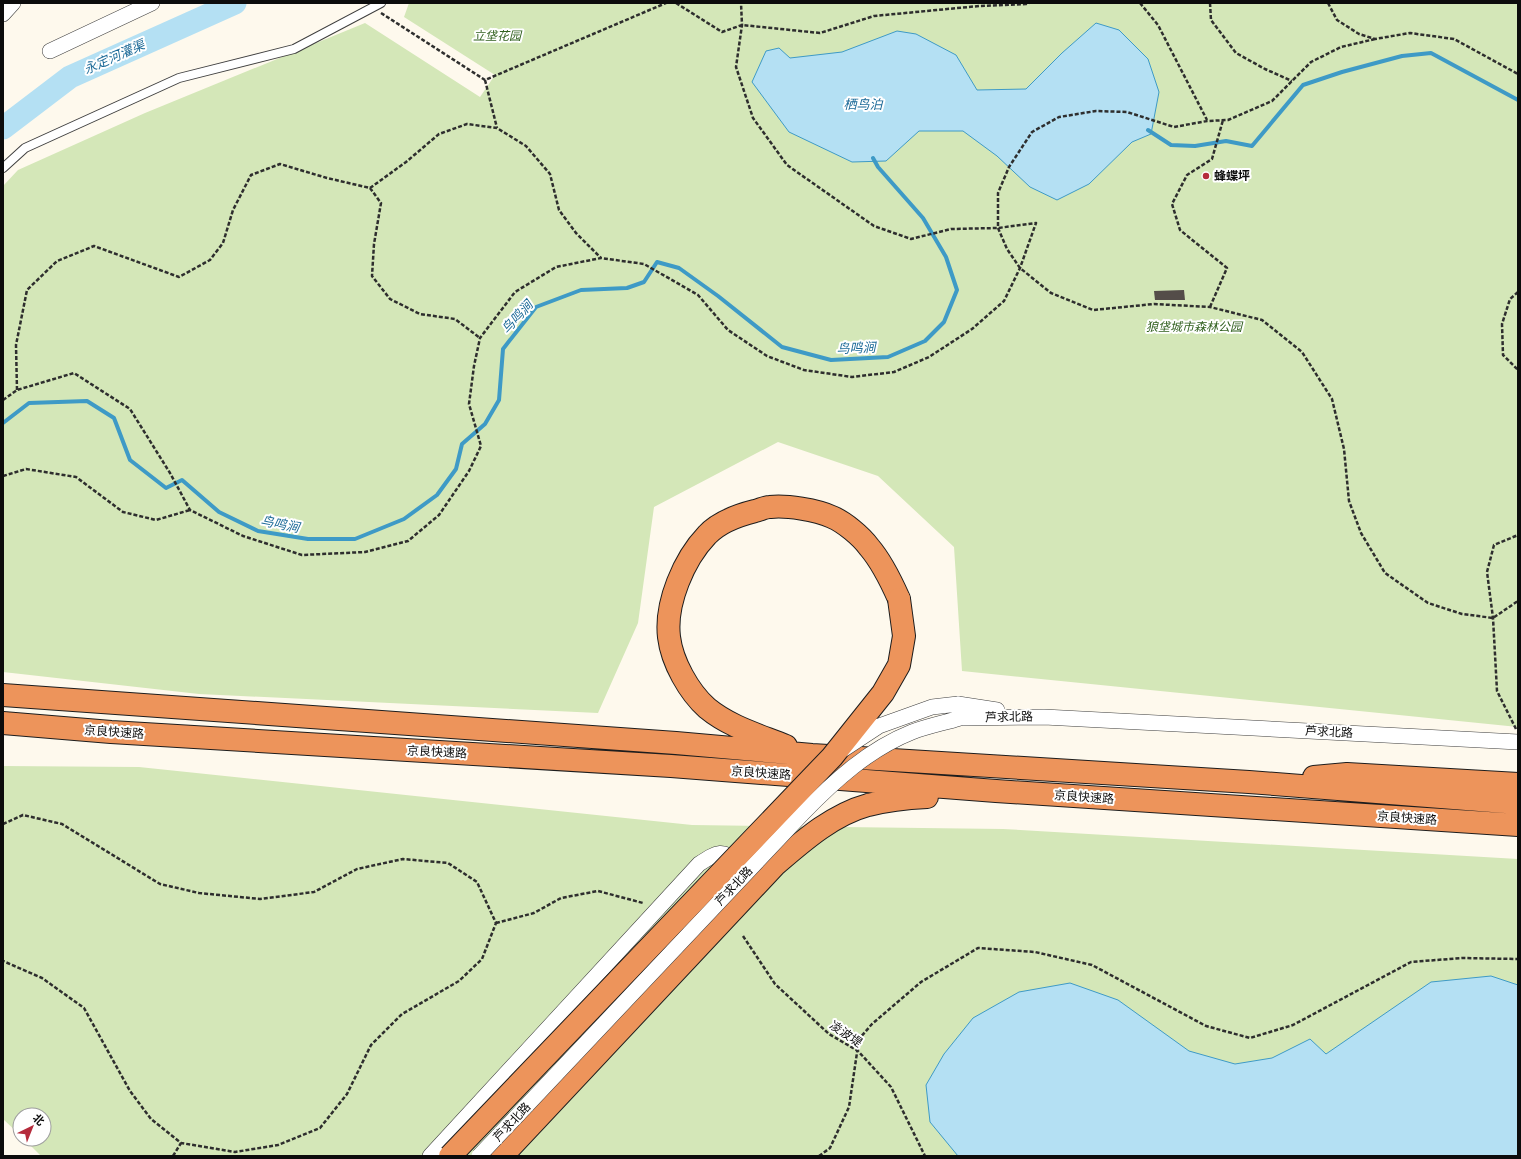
<svg xmlns="http://www.w3.org/2000/svg" width="1521" height="1159" viewBox="0 0 1521 1159" font-family="'Times New Roman','Noto Sans SC',serif">
<rect width="100%" height="100%" fill="#fef9ed"/>
<path fill="#d4e7b8" d="M 409,3 L 1518,3 L 1518,727 L 962,671 L 954,547 L 878,476 L 778,442 L 654,507 L 638,623 L 598,713 L 199,694 L 3,672 L 3,186 L 18,170 L 145,113 L 365,23 L 480,97 L 495,75 L 404,17 Z
M 3,766 L 139,767 L 692,825 L 1003,829 L 1518,859 L 1518,1156 L 41,1156 L 24,1139 L 44,1139 L 44,1115 L 20,1115 L 20,1135 L 3,1119 Z"/>
<path fill="#b4e0f3" stroke="#3e9ac6" d="M 1096,23 L 1119,30 L 1148,59 L 1159,92 L 1151,134 L 1132,142 L 1089,184 L 1057,200 L 1030,187 L 997,156 L 963,131 L 919,131 L 886,161 L 852,162 L 789,132 L 752,82 L 766,51 L 779,48 L 790,58 L 842,52 L 897,31 L 916,34 L 956,55 L 977,90 L 1026,89 L 1062,53 Z
M 1491,976 L 1518,985 L 1518,1156 L 958,1156 L 930,1122 L 926,1085 L 944,1054 L 973,1018 L 1019,992 L 1070,983 L 1118,1000 L 1189,1051 L 1235,1064 L 1272,1058 L 1310,1039 L 1326,1054 L 1431,982 Z"/>
<g fill="none" stroke-linecap="round" stroke-linejoin="round">
<path stroke="#3e9ac6" stroke-width="4" d="M 1148,130 L 1171,145 L 1195,146 L 1226,141 L 1252,146 L 1303,85 L 1342,72 L 1402,56 L 1431,53 L 1518,100
M 3,423 L 29,403 L 87,401 L 114,418 L 130,460 L 166,488 L 182,480 L 219,512 L 258,531 L 308,539 L 355,539 L 404,519 L 437,495 L 456,469 L 462,444 L 485,424 L 499,400 L 503,349 L 536,307 L 581,290 L 627,288 L 644,282 L 657,262 L 679,268 L 718,296 L 782,347 L 831,360 L 888,357 L 925,341 L 944,322 L 957,290 L 946,257 L 923,218 L 878,167 L 873,158"/>
<path stroke="#b4e0f3" stroke-width="23" d="M 3,128 L 70,77 L 235,3"/>
</g>
<path fill="#544d49" d="M 1184,290 L 1185,300 L 1155,300 L 1154,291 Z"/>
<g fill="none" stroke-linecap="round" stroke-linejoin="round">
<defs>
<path id="lane" d="M 3,168 L 25,148 L 179,78 L 294,49 L 381,3"/>
<path id="street" d="M 3,14 L 13,3
M 50,51 L 152,3
M 958,704 L 997,710
M 960,718 L 1044,717 L 1518,742
M 430,1156 L 699,864 C 717,852 723,848 740,864"/>
<path id="highway" d="M 3,695 L 676,743 L 812,755 L 1249,782 L 1518,803
M 3,723 L 111,732 L 671,766 L 996,791 L 1518,825
M 786,746 C 759,735 730,727 707,708 C 689,692 672,662 669,637 C 665,603 684,559 707,535 C 718,523 739,515 755,511 C 760,510 765,507 770,507 C 786,505 817,510 832,517 C 844,522 861,536 869,547 C 882,562 891,581 899,599
M 1314,777 L 1347,774 L 1518,784
M 502,1156 L 775,865 C 803,841 832,815 868,805 C 888,800 907,798 927,797"/>
</defs>
<use href="#lane" stroke="#3f3f3f" stroke-width="10"/>
<use href="#street" stroke="#3f3f3f" stroke-width="16"/>
<use href="#highway" stroke="#1d1d1d" stroke-width="24"/>
<path stroke="#2e2e2e" stroke-width="2.5" stroke-dasharray="4 2" stroke-linecap="butt" d="M 676,3 L 722,32 L 742,25 L 820,33 L 874,16 L 979,6 L 1026,4 L 1029,3
M 1140,3 L 1158,25 L 1207,120
M 1210,3 L 1211,20 L 1236,53 L 1265,69 L 1292,81
M 1328,3 L 1337,20 L 1359,34 L 1375,39 L 1410,33 L 1454,39 L 1518,74
M 381,13 L 485,80 L 666,3
M 1375,39 L 1341,47 L 1311,62 L 1272,101 L 1228,120 L 1207,121 L 1174,127 L 1127,112 L 1096,111 L 1059,117 L 1032,132 L 1009,167 L 998,193 L 998,228 L 1007,249 L 1020,268 L 1051,293 L 1093,310 L 1154,304 L 1210,307 L 1262,320 L 1302,352 L 1332,399 L 1344,449 L 1349,501 L 1361,533 L 1385,573 L 1428,603 L 1462,614 L 1493,618 L 1518,601
M 485,80 L 497,128
M 370,188 L 381,203 L 374,244 L 372,276 L 390,299 L 420,314 L 455,319 L 480,338
M 1518,292 L 1510,299 L 1502,324 L 1503,355 L 1518,370
M 1210,307 L 1227,268 L 1180,230 L 1172,204 L 1187,175 L 1212,159 L 1223,120
M 17,390 L 16,345 L 27,290 L 57,261 L 94,246 L 179,277 L 210,260 L 223,243 L 233,210 L 251,175 L 280,164 L 327,178 L 370,188 L 406,162 L 439,134 L 467,124 L 497,128 L 526,146 L 550,174 L 559,210 L 576,233 L 601,258
M 3,400 L 17,390 L 74,373 L 130,409 L 170,473 L 190,510 L 243,536 L 302,555 L 365,552 L 408,541 L 439,515 L 469,471 L 481,446 L 469,404 L 474,366 L 480,338 L 515,292 L 556,267 L 601,258 L 644,264 L 698,295 L 728,330 L 767,356 L 804,370 L 852,377 L 894,372 L 929,357 L 972,329 L 1004,301 L 1020,268 L 1036,223 L 998,228 L 951,229 L 911,239 L 874,226 L 787,165 L 753,118 L 736,67 L 742,25 L 741,3
M 3,476 L 26,469 L 76,477 L 123,512 L 156,520 L 190,510
M 1516,729 L 1497,691 L 1493,618 L 1487,572 L 1494,545 L 1518,535
M 3,824 L 23,815 L 62,824 L 160,884 L 199,893 L 260,899 L 314,892 L 357,869 L 403,859 L 448,863 L 477,882 L 496,923 L 482,959 L 459,981 L 402,1014 L 371,1045 L 347,1094 L 320,1128 L 278,1145 L 235,1152 L 181,1143 L 151,1119 L 130,1091 L 84,1008 L 42,978 L 3,961
M 496,923 L 534,913 L 561,898 L 598,891 L 643,903
M 743,936 L 775,984 L 829,1034 L 858,1051 L 891,1087 L 925,1156
M 173,1156 L 181,1143
M 819,1156 L 830,1148 L 849,1107 L 859,1039 L 872,1024 L 921,982 L 978,948 L 1035,952 L 1092,965 L 1206,1026 L 1250,1038 L 1293,1025 L 1411,962 L 1462,958 L 1518,959"/>
<use href="#lane" stroke="#fff" stroke-width="8"/>
<use href="#street" stroke="#fff" stroke-width="15"/>
<use href="#highway" stroke="#ed945b" stroke-width="22"/>
<defs>
<path id="street-bridge" d="M 844,749 L 879,726 L 932,707 L 958,704
M 479,1156 L 802,814 C 834,781 869,749 912,732 C 928,726 944,723 960,718"/>
<path id="highway-bridge" d="M 450,1156 L 832,757 L 883,693 L 899,665 L 904,636 L 899,599"/>
</defs>
<use href="#street-bridge" stroke="#3f3f3f" stroke-width="16" stroke-linecap="butt"/>
<use href="#highway-bridge" stroke="#1d1d1d" stroke-width="24" stroke-linecap="butt"/>
<use href="#street-bridge" stroke="#fff" stroke-width="15"/>
<use href="#highway-bridge" stroke="#ed945b" stroke-width="22"/>
</g>
<circle fill="#b52b3c" stroke="#fff" stroke-width="1.5" cx="1206" cy="176" r="4"/>
<g text-anchor="middle" dominant-baseline="central" stroke-width="4" stroke-linejoin="round" paint-order="stroke">
<g font-size="12" font-style="italic" fill="#326120" stroke="#fff">
<text x="497" y="36">立垡花园</text>
<text x="1194" y="327">狼垡城市森林公园</text>
</g>
<g font-size="12" font-weight="bold" fill="#0c0c0c" stroke="#fff" text-anchor="start">
<text x="1214" y="176">蜂蝶坪</text>
</g>
<g font-size="12" fill="#0c0c0c" stroke="#fff">
<text transform="translate(1009 717) rotate(-1)">芦求北路</text>
<text transform="translate(114 732) rotate(4)">京良快速路</text>
<text transform="translate(1329 732) rotate(3)">芦求北路</text>
<text transform="translate(437 752) rotate(3)">京良快速路</text>
<text transform="translate(761 773) rotate(4)">京良快速路</text>
<text transform="translate(1084 797) rotate(4)">京良快速路</text>
<text transform="translate(1407 818) rotate(4)">京良快速路</text>
<text transform="translate(734 886) rotate(-47)">芦求北路</text>
<text transform="translate(846 1034) rotate(34)">凌波堤</text>
<text transform="translate(512 1122) rotate(-47)">芦求北路</text>
</g>
<g font-size="13" font-style="italic" fill="#1c6a98" stroke="#fff">
<text transform="translate(114 57) rotate(-24)">永定河灌渠</text>
<text x="863" y="104">栖鸟泊</text>
<text transform="translate(517 317) rotate(-48)">鸟鸣涧</text>
<text transform="translate(856 348) rotate(-2)">鸟鸣涧</text>
<text transform="translate(280 524) rotate(11)">鸟鸣涧</text>
</g>
</g>
<rect width="1521" height="1159" fill="none" stroke="#0c0c0c" stroke-width="8"/>
<g transform="translate(32 1127) rotate(43)"><circle r="19" fill="#ffffff" stroke="#9e9e9e"/>
<path d="M0-3L7 15L0 10L-7 15Z" fill="#b52b3c"/>
<text y="-6" font-size="11" font-weight="bold" text-anchor="middle" fill="#0c0c0c">北</text>
</g>
</svg>
